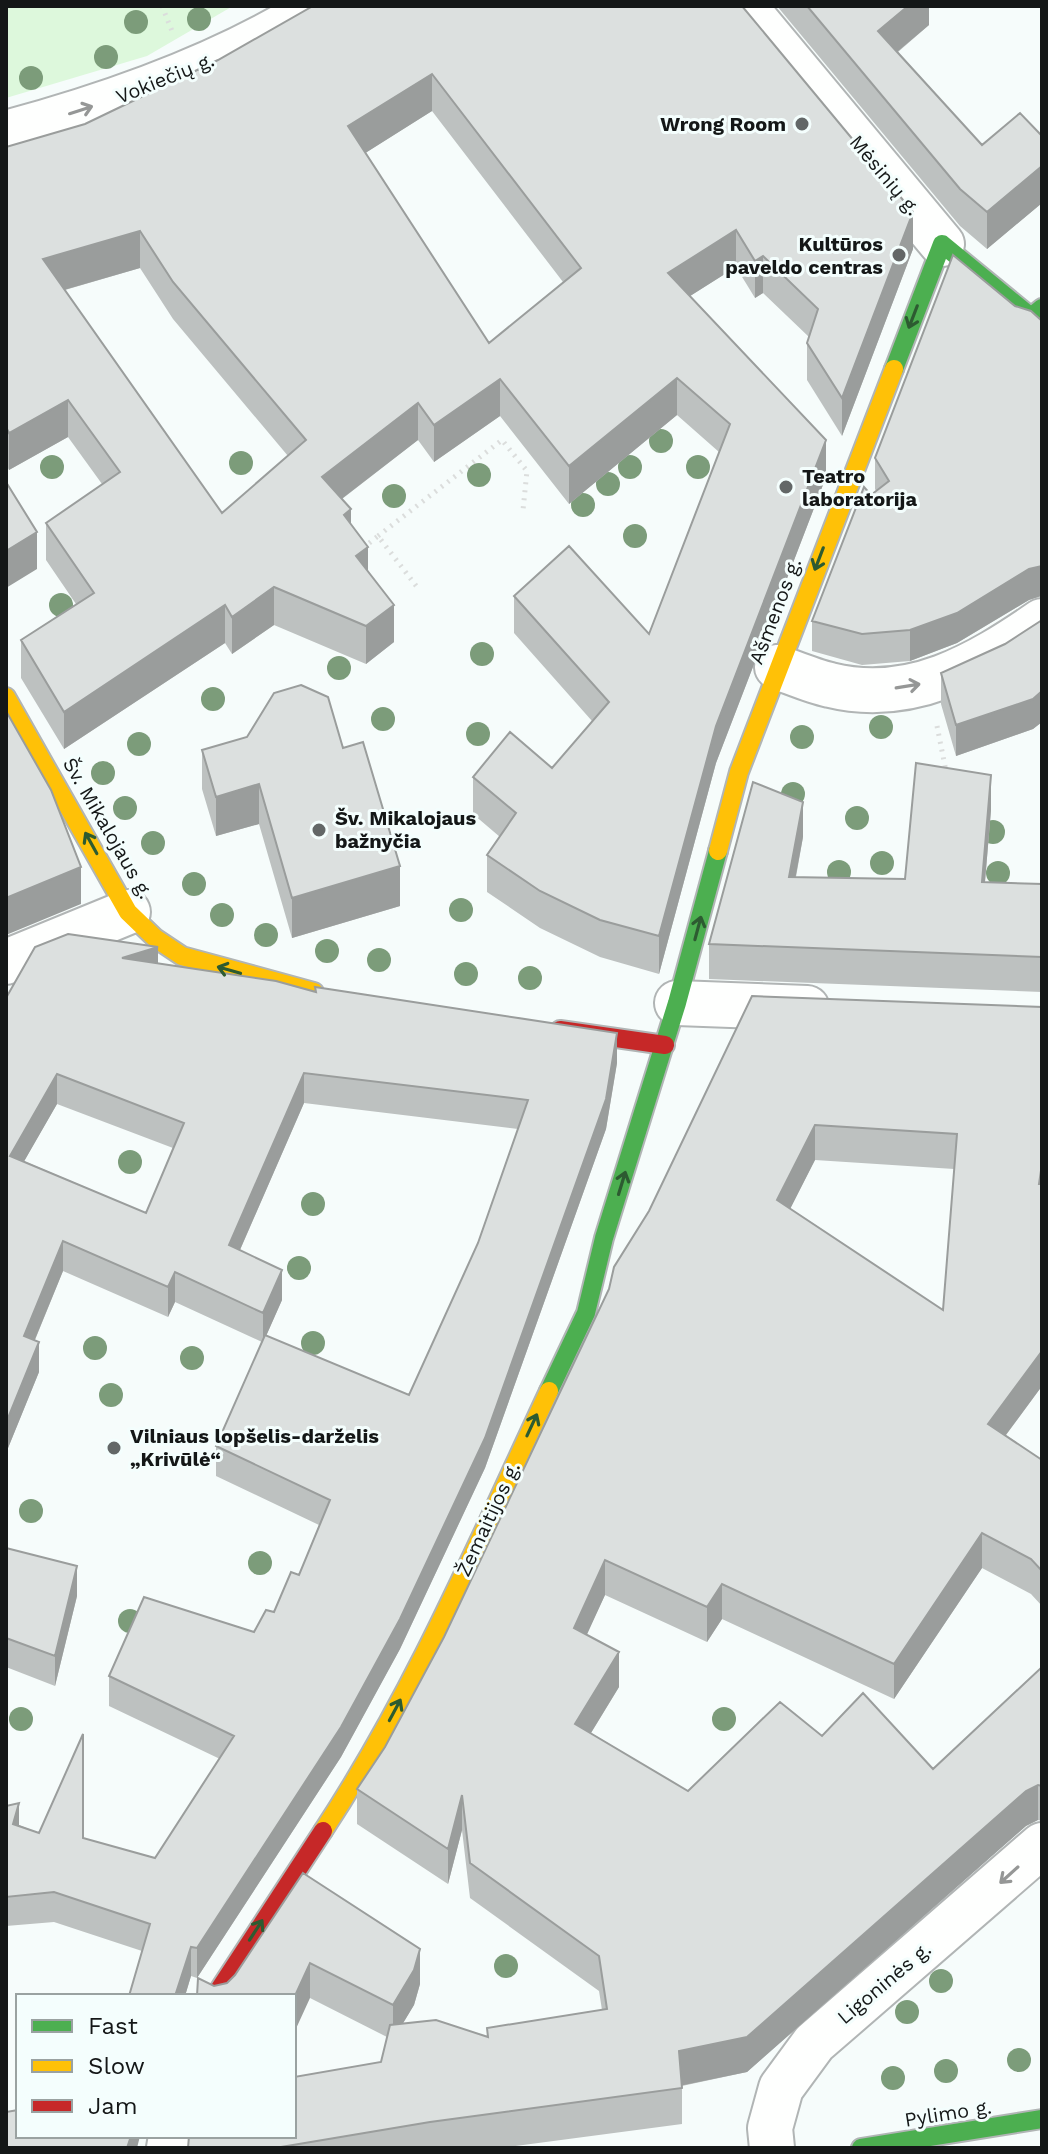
<svg xmlns="http://www.w3.org/2000/svg" width="1048" height="2154" viewBox="0 0 1048 2154" font-family="'Work Sans',sans-serif">
<rect width="100%" height="100%" fill="#f6fcfb"/>
<path fill="#ddf8dc" d="M 6,6 L 233,6 L 147,56 L 6,98 Z"/>
<g fill="none" stroke-linecap="round" stroke-linejoin="round">
<defs>
<path id="street" d="M 744,6 L 942,244
M 6,133 C 110,105 226,64 317,6
M 777,667 C 794,673 812,681 830,685 C 911,705 978,665 1042,621
M 6,962 L 128,912
M 677,1003 L 807,1008
M 169,2148 L 171,2136
M 772,2148 L 770,2128 L 781,2088 L 814,2043 L 1042,1845"/>
<path id="fast" d="M 894,369 L 942,244 L 1031,317 L 1042,308
M 549,1391 L 586,1313 L 604,1238 L 677,1003 L 718,851
M 861,2148 L 1042,2119"/>
<path id="slow" d="M 6,697 L 128,912 L 155,938 L 182,956 L 314,992
M 718,851 L 739,772 L 894,369
M 323,1831 C 414,1693 479,1540 549,1391"/>
<path id="jam" d="M 560,1030 L 665,1045
M 215,1996 L 323,1831"/>
</defs>
<use href="#street" stroke="#b1b5b5" stroke-width="48"/>
<use href="#fast" stroke="#b1b5b5" stroke-width="22"/>
<use href="#slow" stroke="#b1b5b5" stroke-width="22"/>
<use href="#jam" stroke="#b1b5b5" stroke-width="22"/>
<path stroke="#dbdddc" stroke-width="5" stroke-dasharray="2 6" stroke-linecap="butt" d="M 162,6 L 172,31
M 6,7 L 11,6
M 378,536 L 502,440 L 527,471 L 523,510
M 363,548 L 378,536 L 417,587
M 937,726 L 946,771"/>
<use href="#street" stroke="#fefffe" stroke-width="44"/>
<use href="#fast" stroke="#4caf50" stroke-width="18"/>
<use href="#slow" stroke="#ffc107" stroke-width="18"/>
<use href="#jam" stroke="#c62828" stroke-width="18"/>
</g>
<g fill="#7c9c7a">
<circle cx="199" cy="19" r="12"/>
<circle cx="136" cy="22" r="12"/>
<circle cx="106" cy="57" r="12"/>
<circle cx="31" cy="78" r="12"/>
<circle cx="661" cy="441" r="12"/>
<circle cx="241" cy="463" r="12"/>
<circle cx="52" cy="467" r="12"/>
<circle cx="630" cy="467" r="12"/>
<circle cx="698" cy="467" r="12"/>
<circle cx="479" cy="475" r="12"/>
<circle cx="608" cy="484" r="12"/>
<circle cx="394" cy="496" r="12"/>
<circle cx="583" cy="505" r="12"/>
<circle cx="635" cy="536" r="12"/>
<circle cx="61" cy="605" r="12"/>
<circle cx="482" cy="654" r="12"/>
<circle cx="339" cy="668" r="12"/>
<circle cx="213" cy="699" r="12"/>
<circle cx="383" cy="719" r="12"/>
<circle cx="881" cy="727" r="12"/>
<circle cx="478" cy="734" r="12"/>
<circle cx="802" cy="737" r="12"/>
<circle cx="139" cy="744" r="12"/>
<circle cx="103" cy="773" r="12"/>
<circle cx="793" cy="794" r="12"/>
<circle cx="125" cy="808" r="12"/>
<circle cx="857" cy="818" r="12"/>
<circle cx="993" cy="832" r="12"/>
<circle cx="153" cy="843" r="12"/>
<circle cx="882" cy="863" r="12"/>
<circle cx="839" cy="872" r="12"/>
<circle cx="998" cy="873" r="12"/>
<circle cx="194" cy="884" r="12"/>
<circle cx="461" cy="910" r="12"/>
<circle cx="222" cy="915" r="12"/>
<circle cx="266" cy="935" r="12"/>
<circle cx="327" cy="951" r="12"/>
<circle cx="379" cy="960" r="12"/>
<circle cx="466" cy="974" r="12"/>
<circle cx="530" cy="978" r="12"/>
<circle cx="130" cy="1162" r="12"/>
<circle cx="313" cy="1204" r="12"/>
<circle cx="299" cy="1268" r="12"/>
<circle cx="313" cy="1343" r="12"/>
<circle cx="95" cy="1348" r="12"/>
<circle cx="192" cy="1358" r="12"/>
<circle cx="111" cy="1395" r="12"/>
<circle cx="31" cy="1511" r="12"/>
<circle cx="260" cy="1563" r="12"/>
<circle cx="130" cy="1621" r="12"/>
<circle cx="21" cy="1719" r="12"/>
<circle cx="724" cy="1719" r="12"/>
<circle cx="506" cy="1966" r="12"/>
<circle cx="941" cy="1981" r="12"/>
<circle cx="907" cy="2012" r="12"/>
<circle cx="1019" cy="2060" r="12"/>
<circle cx="946" cy="2071" r="12"/>
<circle cx="893" cy="2078" r="12"/>
</g>
<path fill="#bdc1c0" fill-rule="evenodd" d="M 313,6 L 913,249 L 842,436 L 807,380 L 807,343 L 809,337 L 763,293 L 755,298 L 736,267 L 690,296 L 826,477 L 716,763 L 659,974 L 600,957 L 540,928 L 487,892 L 487,855 L 500,837 L 473,814 L 473,777 L 552,768 L 592,721 L 514,633 L 514,596 L 649,634 L 719,452 L 677,415 L 569,504 L 500,416 L 434,462 L 418,440 L 342,499 L 394,642 L 366,664 L 274,625 L 232,654 L 225,643 L 64,749 L 21,678 L 21,640 L 76,604 L 46,560 L 46,523 L 102,484 L 68,437 L 9,470 L 6,465 L 6,147 L 85,124 L 218,60 ZM 432,111 L 563,282 L 489,343 L 365,153 ZM 140,268 L 173,319 L 288,456 L 222,513 L 65,290 Z
M 777,6 L 929,6 L 929,25 L 898,52 L 982,145 L 1042,136 L 1042,203 L 987,249 L 960,226 Z
M 1015,306 L 1042,321 L 1042,596 L 1029,600 L 957,643 L 910,661 L 862,665 L 812,651 L 812,621 L 871,495 L 876,491 L 875,489 L 875,458 Z
M 1042,620 L 1042,722 L 1033,729 L 956,756 L 941,704 L 941,673 L 1005,644 Z
M 343,748 L 400,906 L 292,938 L 259,824 L 216,836 L 202,789 L 202,750 Z
M 991,810 L 985,882 L 1042,884 L 1042,992 L 709,979 L 709,944 L 803,837 L 796,877 L 905,879 Z
M 158,963 L 315,992 L 315,987 L 617,1063 L 606,1129 L 485,1468 L 400,1649 L 341,1757 L 197,1978 L 191,1976 L 185,1996 L 129,1996 L 142,1951 L 54,1922 L 6,1926 L 6,1806 L 19,1825 L 39,1833 L 83,1838 L 155,1858 L 220,1759 L 109,1706 L 109,1676 L 254,1632 L 274,1612 L 299,1575 L 319,1525 L 216,1476 L 216,1446 L 262,1342 L 175,1302 L 168,1317 L 63,1271 L 35,1340 L 39,1372 L 6,1453 L 6,998 ZM 304,1103 L 518,1129 L 478,1243 L 409,1395 L 266,1336 L 282,1300 L 240,1250 ZM 57,1104 L 173,1148 L 146,1213 L 24,1161 Z
M 1042,1007 L 1042,1386 L 1006,1435 L 1042,1460 L 1042,1606 L 1031,1594 L 982,1568 L 894,1699 L 722,1619 L 707,1642 L 605,1595 L 586,1635 L 619,1687 L 591,1733 L 688,1791 L 822,1736 L 933,1769 L 1042,1667 L 1042,1821 L 1038,1820 L 1026,1826 L 747,2072 L 682,2086 L 682,2124 L 501,2148 L 188,2148 L 381,2062 L 387,2037 L 310,1998 L 214,1986 L 227,1983 L 235,1975 L 303,1873 L 420,1984 L 414,2005 L 403,2023 L 487,2037 L 487,2028 L 602,2010 L 599,1991 L 470,1898 L 462,1830 L 448,1884 L 357,1824 L 357,1789 L 385,1747 L 444,1637 L 649,1211 ZM 815,1160 L 954,1169 L 943,1310 L 790,1208 Z
M 6,1548 L 77,1596 L 55,1686 L 6,1667 Z"/>
<path fill="#9a9d9c" d="M 908,6 L 929,6 L 929,25 L 878,68 L 878,31 Z
M 432,74 L 432,111 L 348,164 L 348,126 Z
M 1042,166 L 1042,203 L 987,249 L 987,212 Z
M 913,212 L 913,249 L 842,436 L 842,398 Z
M 736,230 L 736,267 L 668,310 L 668,273 Z
M 140,231 L 140,268 L 43,296 L 43,259 Z
M 763,256 L 763,293 L 755,298 L 755,261 Z
M 677,378 L 677,415 L 569,504 L 569,466 Z
M 500,379 L 500,416 L 434,462 L 434,425 Z
M 68,400 L 68,437 L 9,470 L 9,433 Z
M 418,403 L 418,440 L 322,514 L 322,477 Z
M 826,440 L 826,477 L 716,763 L 659,974 L 659,936 L 716,726 Z
M 351,509 L 351,546 L 344,515 Z
M 37,532 L 37,569 L 6,588 L 6,551 Z
M 368,547 L 368,584 L 356,556 Z
M 1041,565 L 1041,596 L 1029,600 L 957,643 L 910,661 L 910,630 L 1029,569 Z
M 274,587 L 274,625 L 232,654 L 232,617 Z
M 225,605 L 225,643 L 64,749 L 64,712 Z
M 394,605 L 394,642 L 366,664 L 366,626 Z
M 1042,691 L 1042,722 L 1033,729 L 956,756 L 956,725 Z
M 991,775 L 991,810 L 982,917 L 982,882 Z
M 259,784 L 259,824 L 216,836 L 216,797 Z
M 803,802 L 803,837 L 789,912 L 789,877 Z
M 400,866 L 400,906 L 292,938 L 292,898 Z
M 81,867 L 81,904 L 6,935 L 6,898 Z
M 158,947 L 158,977 L 122,958 Z
M 617,1033 L 617,1063 L 606,1129 L 485,1468 L 400,1649 L 341,1757 L 197,1978 L 197,1948 Z
M 304,1073 L 304,1103 L 229,1275 L 229,1245 Z
M 57,1074 L 57,1104 L 10,1186 L 10,1156 Z
M 815,1125 L 815,1160 L 777,1235 L 777,1200 Z
M 63,1241 L 63,1271 L 24,1366 L 24,1336 Z
M 282,1270 L 282,1300 L 263,1343 L 263,1313 Z
M 175,1272 L 175,1302 L 168,1317 L 168,1287 Z
M 39,1342 L 39,1372 L 6,1453 L 6,1423 Z
M 1042,1351 L 1042,1386 L 988,1459 L 988,1424 Z
M 982,1533 L 982,1568 L 894,1699 L 894,1664 Z
M 605,1560 L 605,1595 L 574,1663 L 574,1628 Z
M 77,1566 L 77,1596 L 55,1686 L 55,1656 Z
M 722,1584 L 722,1619 L 707,1642 L 707,1607 Z
M 619,1652 L 619,1687 L 575,1759 L 575,1724 Z
M 1038,1785 L 1038,1820 L 1026,1826 L 747,2072 L 679,2086 L 679,2051 L 1026,1791 Z
M 462,1795 L 462,1830 L 448,1884 L 448,1849 Z
M 19,1803 L 19,1833 L 13,1824 Z
M 191,1947 L 191,1976 L 185,1996 L 175,1996 Z
M 420,1949 L 420,1984 L 414,2005 L 393,2040 L 393,2005 Z
M 310,1963 L 310,1998 L 294,2033 L 294,1998 Z
M 131,2136 L 140,2136 L 137,2148 L 127,2148 Z"/>
<path fill="#dce0df" stroke="#9a9d9c" stroke-width="2" fill-rule="evenodd" d="M 313,6 L 742,6 L 913,212 L 842,398 L 807,343 L 818,309 L 763,256 L 755,261 L 736,230 L 668,273 L 826,440 L 716,726 L 659,936 L 600,920 L 540,891 L 487,855 L 516,813 L 473,777 L 510,732 L 552,768 L 609,702 L 514,596 L 569,546 L 649,634 L 730,424 L 677,378 L 569,466 L 500,379 L 434,425 L 418,403 L 322,477 L 351,509 L 344,515 L 368,547 L 356,556 L 394,605 L 366,626 L 274,587 L 232,617 L 225,605 L 64,712 L 21,640 L 94,593 L 46,523 L 120,472 L 68,400 L 9,433 L 6,427 L 6,147 L 85,124 L 218,60 ZM 432,74 L 581,268 L 489,343 L 348,126 ZM 140,231 L 173,282 L 306,440 L 222,513 L 43,259 Z
M 807,6 L 908,6 L 878,31 L 982,145 L 1020,113 L 1042,136 L 1042,166 L 987,212 L 960,189 Z
M 953,255 L 1015,306 L 1031,311 L 1042,321 L 1042,566 L 1029,569 L 957,613 L 910,630 L 862,634 L 812,621 L 864,487 L 871,495 L 889,481 L 875,458 Z
M 6,482 L 37,532 L 6,551 Z
M 1042,620 L 1042,691 L 1033,699 L 956,725 L 941,673 L 1005,644 Z
M 301,685 L 328,697 L 343,748 L 363,742 L 400,866 L 292,898 L 259,784 L 216,797 L 202,750 L 247,737 L 274,693 Z
M 6,711 L 51,790 L 81,867 L 6,898 Z
M 916,763 L 991,775 L 982,882 L 1042,884 L 1042,957 L 709,944 L 753,782 L 803,802 L 789,877 L 905,879 Z
M 68,934 L 158,947 L 122,958 L 276,981 L 316,992 L 315,987 L 617,1033 L 606,1099 L 485,1438 L 400,1619 L 341,1727 L 197,1948 L 191,1947 L 175,1996 L 129,1996 L 150,1924 L 54,1892 L 6,1897 L 6,1806 L 19,1803 L 13,1824 L 39,1833 L 83,1734 L 83,1838 L 155,1858 L 234,1736 L 109,1676 L 144,1597 L 254,1632 L 266,1610 L 274,1612 L 291,1572 L 299,1575 L 330,1500 L 216,1446 L 265,1335 L 409,1395 L 478,1243 L 528,1100 L 304,1073 L 229,1245 L 282,1270 L 263,1313 L 175,1272 L 168,1287 L 63,1241 L 24,1336 L 39,1342 L 6,1423 L 6,998 L 35,947 ZM 57,1074 L 184,1123 L 146,1213 L 10,1156 Z
M 752,996 L 1042,1007 L 1042,1164 L 1039,1184 L 1042,1184 L 1042,1351 L 988,1424 L 1042,1460 L 1042,1571 L 1031,1559 L 982,1533 L 894,1664 L 722,1584 L 707,1607 L 605,1560 L 574,1628 L 619,1652 L 575,1724 L 688,1791 L 780,1702 L 822,1736 L 863,1693 L 933,1769 L 1042,1667 L 1042,1786 L 1038,1785 L 1026,1791 L 747,2037 L 679,2051 L 682,2088 L 430,2122 L 275,2148 L 188,2148 L 189,2136 L 294,2136 L 294,2077 L 381,2062 L 390,2025 L 436,2020 L 488,2037 L 487,2028 L 607,2009 L 599,1956 L 470,1863 L 462,1795 L 448,1849 L 357,1789 L 385,1747 L 444,1637 L 609,1289 L 614,1267 L 649,1211 ZM 815,1125 L 957,1134 L 943,1310 L 777,1200 Z
M 6,1548 L 77,1566 L 55,1656 L 6,1638 Z
M 303,1873 L 420,1949 L 414,1970 L 393,2005 L 310,1963 L 294,1998 L 294,1996 L 197,1996 L 198,1978 L 214,1986 L 227,1983 L 235,1975 Z
M 18,2110 L 18,2136 L 131,2136 L 127,2148 L 6,2148 L 6,2112 Z"/>
<defs><path id="oneway-shaft" d="M-6 0H5M1.5-3L5.5 0L1.5 3" fill="none" stroke-width="1.6" stroke-linecap="round" stroke-linejoin="round" transform="scale(2)"/></defs>
<g stroke="#959796">
<use href="#oneway-shaft" transform="translate(81 110) rotate(-18)"/>
<use href="#oneway-shaft" transform="translate(908 686) rotate(-9)"/>
<use href="#oneway-shaft" transform="translate(1009 1875) rotate(138)"/>
</g>
<g stroke="#2d5b31">
<use href="#oneway-shaft" transform="translate(913 317) rotate(111)"/>
<use href="#oneway-shaft" transform="translate(819 559) rotate(111)"/>
<use href="#oneway-shaft" transform="translate(91 843) rotate(-119)"/>
<use href="#oneway-shaft" transform="translate(698 928) rotate(-75)"/>
<use href="#oneway-shaft" transform="translate(229 970) rotate(-164)"/>
<use href="#oneway-shaft" transform="translate(622 1183) rotate(-73)"/>
<use href="#oneway-shaft" transform="translate(532 1425) rotate(-65)"/>
<use href="#oneway-shaft" transform="translate(395 1710) rotate(-62)"/>
<use href="#oneway-shaft" transform="translate(256 1930) rotate(-57)"/>
</g>
<g fill="#636767" stroke="#f4fefd" stroke-width="3">
<circle cx="802" cy="124" r="8"/>
<circle cx="899" cy="255" r="8"/>
<circle cx="786" cy="487" r="8"/>
<circle cx="319" cy="830" r="8"/>
<circle cx="114" cy="1448" r="8"/>
</g>
<g text-anchor="middle" dominant-baseline="central" stroke-width="6" stroke-linejoin="round" paint-order="stroke">
<g font-size="20" fill="#141717" stroke="#f4fefd">
<text transform="translate(165 78) rotate(-22)">Vokiečių g.</text>
<text transform="translate(885 175) rotate(50)">Mėsinių g.</text>
<text transform="translate(775 611) rotate(-69)">Ašmenos g.</text>
<text transform="translate(108 828) rotate(60)">Šv. Mikalojaus g.</text>
<text transform="translate(488 1519) rotate(-65)">Žemaitijos g.</text>
<text transform="translate(884 1983) rotate(-40)">Ligoninės g.</text>
<text transform="translate(948 2113) rotate(-9)">Pylimo g.</text>
</g>
<g font-size="20" font-weight="bold" fill="#141717" stroke="#f4fefd" text-anchor="start">
<text x="786" y="124" text-anchor="end">Wrong Room</text>
<text x="883" y="244" text-anchor="end">Kultūros<tspan x="883" dy="23">paveldo centras</tspan></text>
<text x="802" y="476">Teatro<tspan x="802" dy="23">laboratorija</tspan></text>
<text x="335" y="818">Šv. Mikalojaus<tspan x="335" dy="23">bažnyčia</tspan></text>
<text x="130" y="1436">Vilniaus lopšelis-darželis<tspan x="130" dy="23">„Krivūlė“</tspan></text>
</g>
</g>
<rect width="1048" height="2154" fill="none" stroke="#141717" stroke-width="16"/>
<rect x="16" y="1994" width="280" height="144" fill="#f4fefd" stroke="#9aa2a1" stroke-width="2"/>
<rect x="32" y="2020" width="40" height="12" fill="#4caf50" stroke="#9aa2a1" stroke-width="2"/>
<text x="88" y="2034" font-size="24" fill="#141717">Fast</text>
<rect x="32" y="2060" width="40" height="12" fill="#ffc107" stroke="#9aa2a1" stroke-width="2"/>
<text x="88" y="2074" font-size="24" fill="#141717">Slow</text>
<rect x="32" y="2100" width="40" height="12" fill="#c62828" stroke="#9aa2a1" stroke-width="2"/>
<text x="88" y="2114" font-size="24" fill="#141717">Jam</text>
</svg>
